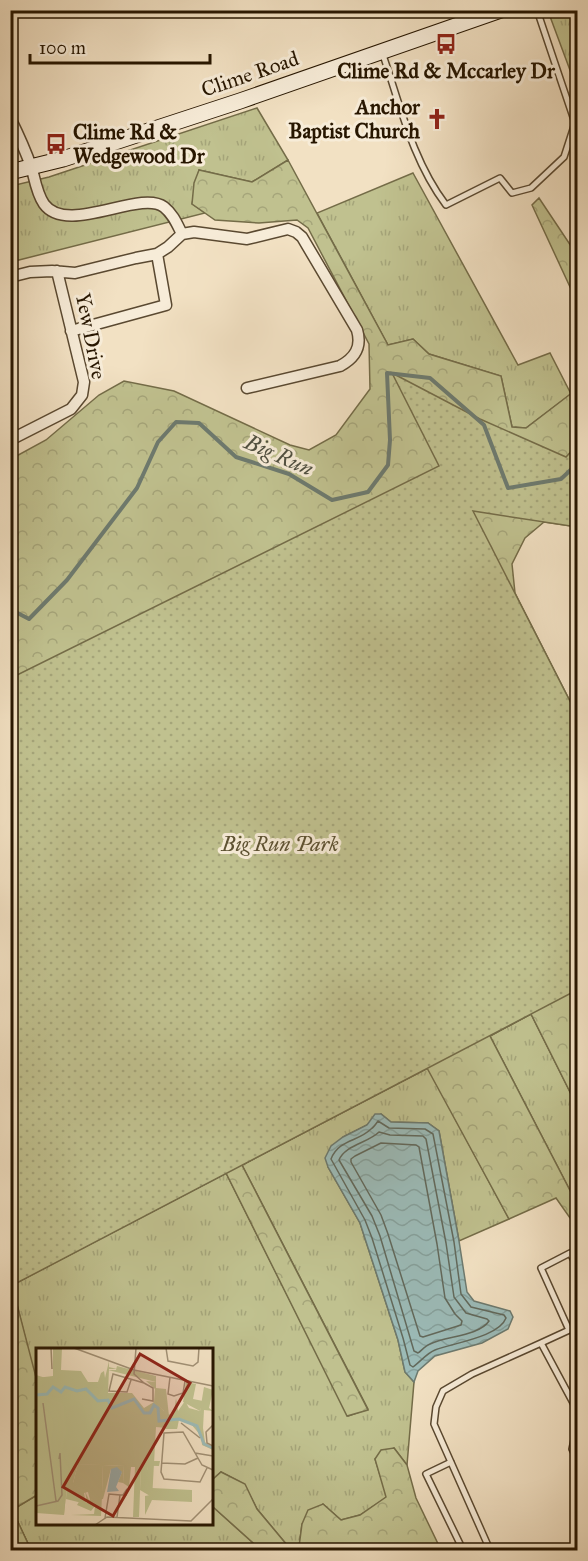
<svg xmlns="http://www.w3.org/2000/svg" width="588" height="1561" viewBox="0 0 588 1561" font-family="'IM FELL Great Primer',serif">
<defs>
<pattern id="grass-tufts" width="24" height="20" patternUnits="userSpaceOnUse" patternTransform="scale(1.5)"><rect width="24" height="20" fill="#c0c18f"/><path d="M3 7l-1-3M5 7V3M7 7l1-3M15 17l-1-3M17 17v-4M19 17l1-3" fill="none" stroke="#a5a57a"/></pattern>
<pattern id="forest-crowns" width="20" height="18" patternUnits="userSpaceOnUse" patternTransform="scale(1.5)"><rect width="20" height="18" fill="#c0c18f"/><path d="M2 6a3 3 0 1 1 6 0M12 15a3 3 0 1 1 6 0" fill="none" stroke="#a5a57a"/></pattern>
<pattern id="park-dots" width="8" height="8" patternUnits="userSpaceOnUse" patternTransform="scale(1.5)"><rect width="8" height="8" fill="#c0c18f"/><path d="M2 2h.1M6 6h.1" fill="none" stroke="#a5a57a" stroke-width="1.8" stroke-linecap="round"/></pattern>
<pattern id="water-waves" width="16" height="10" patternUnits="userSpaceOnUse" patternTransform="scale(1.5)"><rect width="16" height="10" fill="#9cbcb9"/><path d="M0 5q4-4 8 0t8 0" fill="none" stroke="#86a19d"/></pattern>
</defs>
<rect width="100%" height="100%" fill="#f2e1c3"/>
<filter id="stains"><feTurbulence type="fractalNoise" baseFrequency=".00333" numOctaves="4"/><feColorMatrix values="0 0 0 0 .2 0 0 0 0 .09 0 0 0 0 .02 0 0 0 .5 -.17"/></filter>
<radialGradient id="worn" r=".72"><stop offset=".6" stop-color="#630" stop-opacity="0"/><stop offset="1" stop-color="#630" stop-opacity=".3"/></radialGradient>
<path fill="url(#grass-tufts)" stroke="#746c48" stroke-width="1.5" d="M 548,11 L 577,11 L 577,89 Z
M 257,108 L 288,160 L 252,182 L 199,170 L 192,204 L 205,213 L 11,262 L 11,186 L 49,177 Z
M 413,173 L 518,365 L 550,353 L 571,394 L 526,428 L 512,427 L 501,376 L 429,354 L 413,339 L 388,345 L 317,213 Z
M 531,1014 L 577,1106 L 577,1204 L 490,1036 Z
M 428,1068 L 509,1219 L 459,1241 L 439,1131 L 428,1123 L 391,1122 L 381,1114 L 367,1125 L 343,1137 L 328,1167 L 360,1223 L 398,1340 L 405,1372 L 414,1382 L 407,1465 L 394,1448 L 375,1459 L 387,1497 L 360,1515 L 341,1520 L 323,1504 L 302,1524 L 299,1547 L 287,1545 L 257,1509 L 244,1484 L 221,1472 L 212,1480 L 212,1350 L 38,1350 L 37,1385 L 12,1285 L 226,1173 L 348,1416 L 368,1409 L 242,1165 Z
M 37,1495 L 38,1524 L 212,1524 L 212,1506 L 261,1550 L 31,1550 L 12,1510 Z"/>
<path fill="url(#forest-crowns)" stroke="#746c48" stroke-width="1.5" d="M 288,160 L 388,345 L 413,339 L 429,354 L 501,376 L 512,427 L 526,428 L 577,389 L 577,527 L 544,522 L 525,538 L 512,564 L 515,593 L 577,715 L 577,1106 L 531,1014 L 490,1036 L 577,1204 L 577,1222 L 570,1218 L 556,1198 L 509,1219 L 427,1068 L 242,1165 L 368,1410 L 347,1416 L 226,1173 L 12,1285 L 38,1385 L 37,1495 L 12,1510 L 31,1550 L 10,1528 L 11,459 L 46,440 L 99,395 L 124,381 L 174,391 L 290,445 L 309,450 L 336,435 L 370,389 L 369,344 L 308,228 L 297,220 L 259,223 L 215,220 L 192,204 L 194,183 L 199,170 L 252,182 Z
M 539,198 L 577,255 L 577,302 L 532,205 Z
M 394,1448 L 407,1465 L 416,1498 L 441,1550 L 261,1550 L 212,1506 L 212,1480 L 221,1472 L 245,1484 L 257,1509 L 287,1545 L 299,1547 L 302,1524 L 308,1510 L 323,1504 L 341,1520 L 360,1515 L 386,1497 L 375,1459 L 381,1450 Z"/>
<path fill="url(#park-dots)" stroke="#746c48" stroke-width="1.5" d="M 392,373 L 480,419 L 566,457 L 577,445 L 577,527 L 473,511 L 577,715 L 577,990 L 11,1286 L 11,678 L 439,466 Z
M 10,1507 L 11,1507 L 31,1550 L 11,1550 Z"/>
<path fill="url(#water-waves)" stroke="#6d7a6f" stroke-width="1.5" d="M 375,1114 L 381,1114 L 391,1122 L 428,1123 L 439,1131 L 459,1241 L 467,1292 L 474,1301 L 510,1311 L 513,1317 L 508,1329 L 482,1343 L 435,1356 L 418,1371 L 414,1382 L 405,1372 L 398,1340 L 360,1223 L 328,1167 L 325,1158 L 331,1146 L 343,1137 L 367,1125 Z"/>
<g fill="none" stroke-linecap="round" stroke-linejoin="round">
<path stroke="#62695c" stroke-width="1.5" d="M 378,1121 L 389,1128 L 425,1129 L 433,1134 L 454,1242 L 461,1294 L 471,1307 L 504,1315 L 506,1318 C 499,1337 453,1343 435,1350 C 427,1353 420,1362 413,1367 L 410,1365 L 403,1338 L 372,1238 L 365,1220 L 331,1159 C 339,1139 358,1142 371,1129 C 374,1127 376,1124 378,1121 Z
M 379,1132 L 390,1135 L 423,1136 L 426,1139 L 446,1243 L 454,1297 L 466,1313 L 487,1319 L 489,1321 C 479,1336 446,1336 430,1344 C 425,1346 421,1351 418,1353 L 414,1351 L 380,1236 L 372,1216 L 339,1160 C 345,1145 368,1143 379,1132 Z
M 381,1143 L 416,1145 L 419,1147 L 437,1244 L 445,1298 L 455,1314 L 462,1321 L 461,1325 L 423,1337 L 420,1336 L 388,1234 L 381,1215 L 351,1162 L 351,1159 L 355,1156 Z"/>
<path stroke="#6d7a6f" stroke-width="4" d="M 10,609 L 29,619 L 67,580 L 137,488 L 158,442 L 176,422 L 199,423 L 236,457 L 289,474 L 332,500 L 368,492 L 388,465 L 390,440 L 387,373 L 430,378 L 484,425 L 508,488 L 561,479 L 578,463"/>
<defs>
<path id="service" d="M 382,52 C 400,104 412,160 446,205 L 500,178 L 512,193 L 531,188 L 564,157 L 575,123 L 537,10
M 569,1330 L 541,1268 L 570,1253 L 578,1268
M 541,1343 L 578,1326
M 578,1422 L 572,1449 L 578,1461
M 451,1462 L 426,1474 L 463,1550
M 490,1550 L 434,1424 L 436,1407 L 443,1391 L 472,1374 L 541,1343 L 578,1412"/>
<path id="minor" d="M 10,118 C 18,134 26,152 32,169 C 35,181 37,194 44,204 C 67,236 140,189 164,207 C 173,214 177,224 182,234
M 10,277 L 30,272 L 52,271 L 75,273 L 136,258 L 157,254 L 168,247 L 182,234 L 194,232 L 247,239 L 288,229 L 296,232 L 302,237 L 357,330 C 362,347 355,358 340,366 L 247,388
M 71,331 L 166,305 L 157,254
M 10,440 L 71,409 L 82,395 L 84,382 L 57,271"/>
<path id="secondary" d="M 10,172 L 63,159 L 240,101 L 501,10"/>
</defs>
<use href="#service" stroke="#5a4931" stroke-width="8"/>
<use href="#minor" stroke="#5a4931" stroke-width="13"/>
<use href="#secondary" stroke="#271600" stroke-width="17"/>
<use href="#service" stroke="#f7ecd8" stroke-width="5"/>
<use href="#minor" stroke="#f7ecd8" stroke-width="10"/>
<use href="#secondary" stroke="#f7ecd8" stroke-width="15"/>
</g>
<defs>
<symbol id="bus-bare" viewBox="-9 -9 18 18"><path d="M-5-6H5V4H4V6H2V4H-2V6H-4V4H-5ZM-3.5-4V0h7V-4ZM-3.5 1.2v1.5H-2V1.2ZM2 1.2v1.5H3.5V1.2Z" fill="#8f2418" stroke="#f7ecd8" stroke-width="2.5" paint-order="stroke"/></symbol>
<symbol id="church-bare" viewBox="-9 -9 18 18"><path d="M-1.2-6h2.4v3.5h3.3v2.4h-3.3V6h-2.4V-.1h-3.3v-2.4h3.3Z" fill="#8f2418" stroke="#f7ecd8" stroke-width="2.5" paint-order="stroke"/></symbol>
</defs>
<g fill-rule="evenodd">
<use href="#bus-bare" x="431" y="29" width="30" height="30"/>
<use href="#church-bare" x="422" y="104" width="30" height="30"/>
<use href="#bus-bare" x="41" y="129" width="30" height="30"/>
</g>
<g text-anchor="middle" dominant-baseline="central" stroke-width="6" stroke-linejoin="round" paint-order="stroke">
<g font-size="21" font-weight="bold" fill="#271600" stroke="#f7ecd8">
<text x="446" y="71">Clime Rd &amp; Mccarley Dr</text>
<text x="420" y="107" text-anchor="end">Anchor<tspan x="420" dy="24">Baptist Church</tspan></text>
<text x="73" y="132" text-anchor="start">Clime Rd &amp;<tspan x="73" dy="24">Wedgewood Dr</tspan></text>
</g>
<g font-size="21" fill="#271600" stroke="#f7ecd8">
<text transform="translate(250 74) rotate(-19)">Clime Road</text>
<text transform="translate(91 336) rotate(79)">Yew Drive</text>
</g>
<g font-size="21" font-style="italic" fill="#5d5232" stroke="#f7ecd8">
<text x="280" y="844">Big Run Park</text>
</g>
<g font-size="22" font-style="italic" fill="#505041" stroke="#f7ecd8">
<text transform="translate(279 455) rotate(24)">Big Run</text>
</g>
</g>
<g transform="translate(36 1348)">
<rect width="177" height="177" fill="#f2e1c3"/>
<path d="M 81,18 L 120,28 L 120,34 L 72,22 L 80,22 ZM 150,34 L 160,36 L 157,51 L 167,53 L 164,63 L 147,54 ZM 120,40 L 130,41 L 133,68 L 126,68 L 128,63 L 120,55 ZM 42,116 L 66,117 L 66,144 L 67,117 L 88,118 L 87,135 L 82,134 L 86,124 L 75,121 L 67,151 L 54,152 L 52,144 L 48,145 L 50,156 L 30,151 L 31,135 L 37,135 ZM 105,119 L 111,119 L 114,129 L 114,148 L 104,142 ZM 116,140 L 156,142 L 156,154 L 116,152 Z" fill="#c0c18f"/>
<path d="M 17,0 L 26,0 L 25,22 L 45,23 L 52,34 L 62,34 L 65,25 L 68,23 L 69,30 L 73,13 L 73,19 L 81,21 L 73,21 L 72,45 L 96,45 L 108,60 L 118,54 L 119,41 L 110,33 L 120,34 L 120,54 L 128,63 L 128,68 L 138,65 L 140,50 L 142,63 L 149,53 L 153,60 L 164,63 L 168,39 L 177,42 L 173,60 L 177,63 L 168,62 L 167,80 L 169,94 L 177,102 L 166,97 L 165,88 L 155,76 L 143,72 L 141,81 L 120,79 L 116,152 L 109,167 L 109,148 L 114,147 L 111,119 L 105,119 L 103,169 L 97,169 L 99,119 L 95,119 L 93,139 L 87,135 L 88,118 L 67,117 L 66,144 L 65,117 L 42,116 L 37,135 L 31,136 L 28,167 L 0,30 L 17,28 ZM 49,143 L 53,152 L 66,149 L 65,168 L 35,167 L 58,166 L 59,158 L 55,163 L 41,157 L 44,152 L 51,155 Z" fill="#c0c18f"/>
<path d="M 0,27 L 23,34 L 23,38 L 71,40 L 70,64 L 118,67 L 119,57 L 130,73 L 142,69 L 141,81 L 130,81 L 119,74 L 117,113 L 124,113 L 123,118 L 33,116 L 28,167 L 0,165 Z" fill="#c0c18f"/>
<path d="M 81,119 L 86,124 L 80,139 L 83,143 L 71,144 L 75,121 Z" fill="#9cbcb9"/>
<path fill="none" stroke="#9cbcb9" stroke-width="3" d="M 0,47 L 11,46 L 17,39 L 25,44 L 29,39 L 41,43 L 50,41 L 62,53 L 72,52 L 76,60 L 98,51 L 108,65 L 114,65 L 118,57 L 122,60 L 123,73 L 143,71 L 161,78 L 168,96 L 177,100"/>
<path fill="none" stroke="#a19075" stroke-width="1.5" d="M 15,0 L 16,21M 38,0 L 98,22 L 177,38M 100,0 L 98,26 L 108,35M 130,0 L 132,13 L 157,18 L 162,14 L 163,0M 134,29 L 132,46 L 138,48 L 147,45 L 149,33M 95,32 L 91,44 L 73,43 L 77,26 L 108,35 L 117,40 L 117,53 L 106,51M 7,55 L 20,153M 145,75 L 164,90M 177,77 L 170,84 L 171,95 L 177,98M 159,105 L 177,108M 125,115 L 149,116 L 162,110M 171,120 L 164,134 L 128,131 L 125,124 L 128,85 L 147,84 L 166,117 L 177,122M 84,147 L 90,147 L 91,141 L 87,147M 0,158 L 22,153 L 26,147 L 24,105 L 23,111M 69,170 L 73,146 L 84,147 L 81,169M 5,177 L 37,177M 59,177 L 71,169 L 155,173 L 177,151"/>
<path fill="#8f2418" fill-opacity="0.15" stroke="#8f2418" stroke-width="3" d="M 104,6 L 154,35 L 77,168 L 27,139 Z"/>
<rect width="177" height="177" fill="none" stroke="#271600" stroke-width="3"/>
</g>
<rect width="588" height="1561" fill="none" stroke="#f2e1c3" stroke-width="36"/>
<rect x="12" y="12" width="564" height="1537" fill="none" stroke="#271600" stroke-width="3"/>
<rect x="18" y="18" width="552" height="1525" fill="none" stroke="#271600" stroke-width="1.5"/>
<path d="M30 54v9h180v-9" fill="none" stroke="#271600" stroke-width="3"/>
<text x="39" y="54" font-size="18" fill="#271600" stroke="#f7ecd8" stroke-width="4.5" paint-order="stroke">100 m</text>
<rect width="100%" height="100%" filter="url(#stains)"/>
<rect width="100%" height="100%" fill="url(#worn)"/>
</svg>
